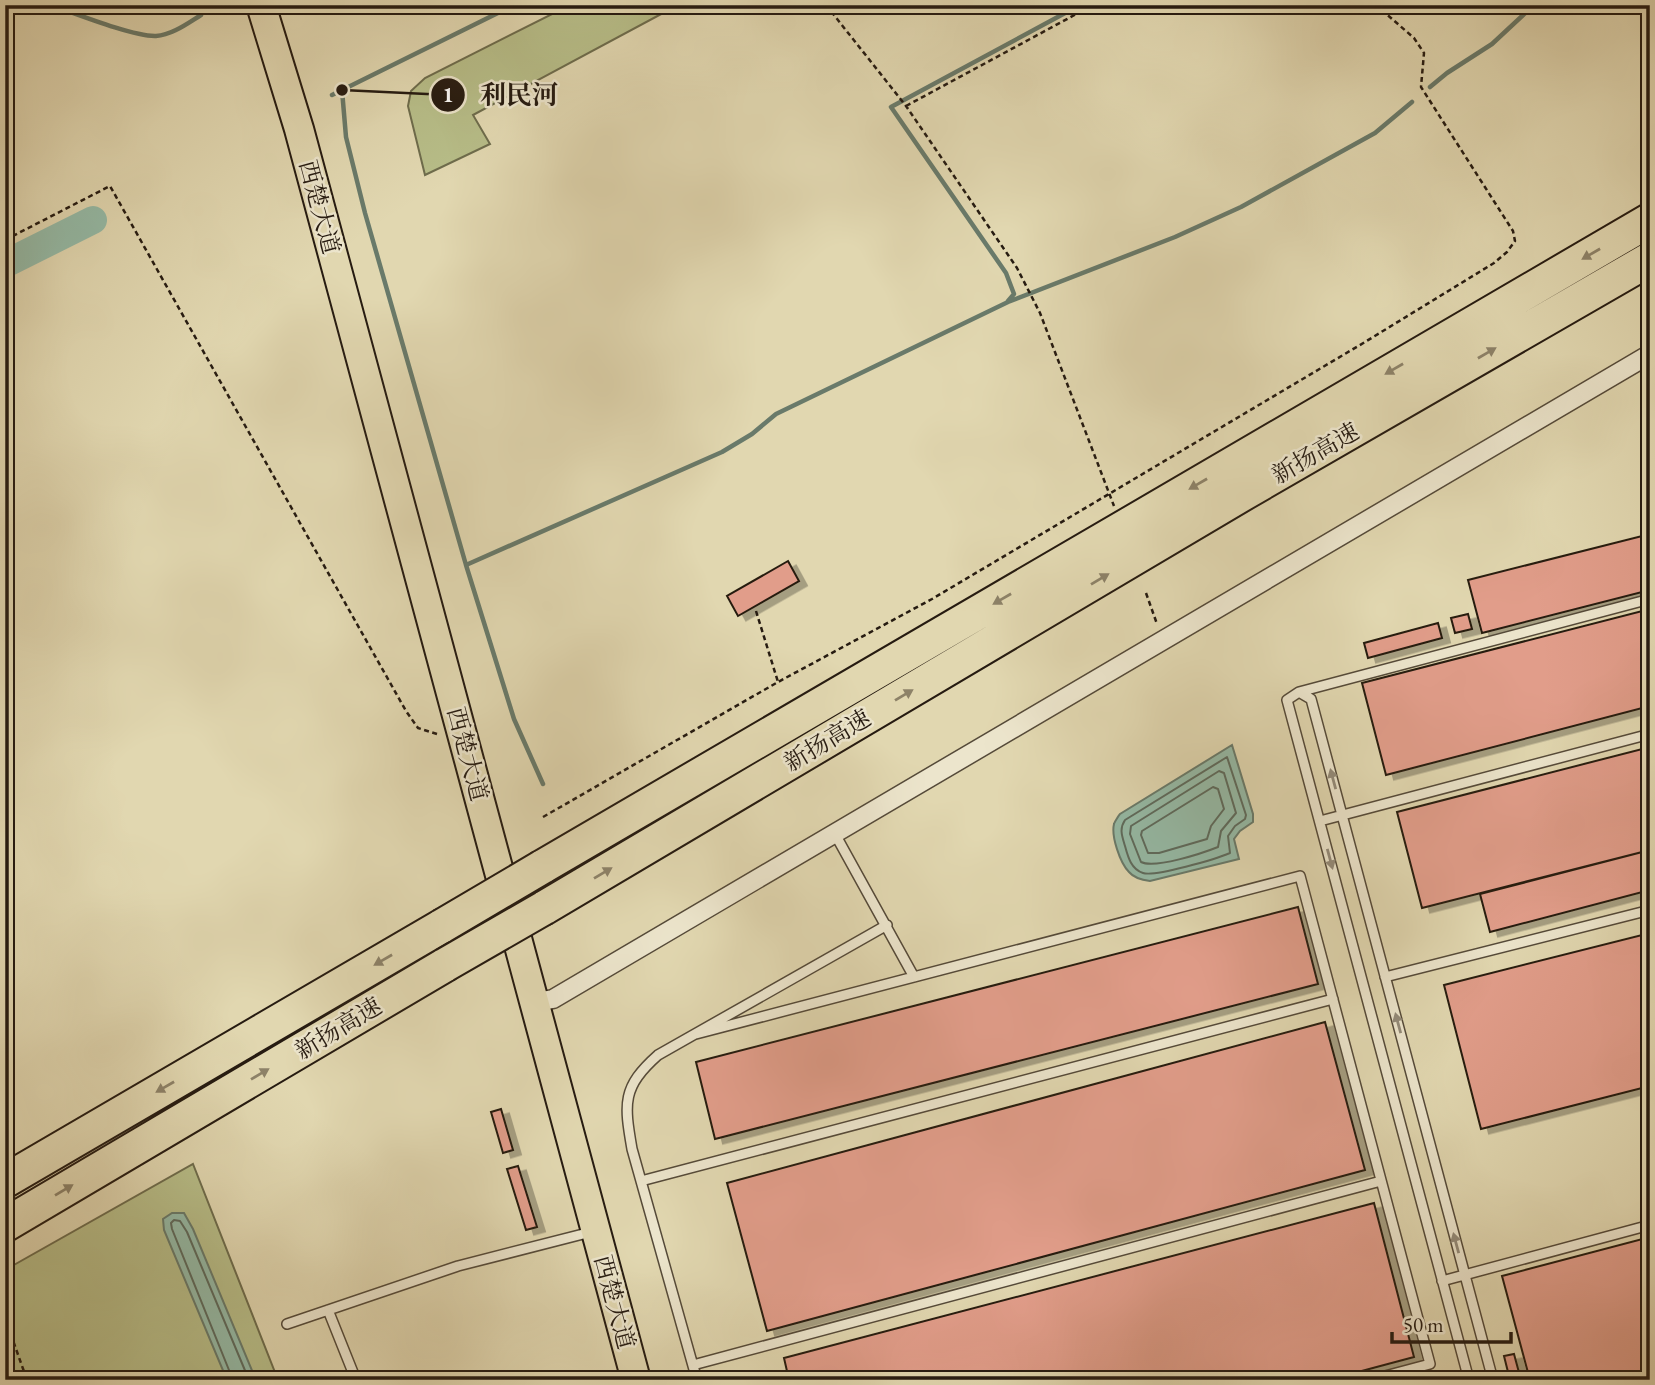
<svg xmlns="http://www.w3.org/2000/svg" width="1655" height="1385" viewBox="0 0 1655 1385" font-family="'EB Garamond','Noto Serif SC',serif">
<defs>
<filter id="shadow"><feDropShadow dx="8" dy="4.5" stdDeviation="0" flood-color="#0004"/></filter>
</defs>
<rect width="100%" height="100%" fill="#e1d7b0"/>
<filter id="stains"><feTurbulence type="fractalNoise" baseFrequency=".00286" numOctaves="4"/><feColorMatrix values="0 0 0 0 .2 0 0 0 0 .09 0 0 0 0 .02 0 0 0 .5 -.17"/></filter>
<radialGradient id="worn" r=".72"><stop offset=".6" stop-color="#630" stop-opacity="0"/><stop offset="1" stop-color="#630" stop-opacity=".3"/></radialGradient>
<path fill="#b7bd88" stroke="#6e6c4c" stroke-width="2" d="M 570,5 L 678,5 L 473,115 L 490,144 L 425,175 L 408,106 L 411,91 L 425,78 Z
M 193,1164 L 278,1380 L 5,1380 L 5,1270 Z"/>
<path fill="#95baa6" stroke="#697a6a" stroke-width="2" d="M 1232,745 L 1253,814 L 1253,822 L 1240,831 L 1234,839 L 1239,859 L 1150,881 C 1142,880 1134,878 1129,872 C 1120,863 1111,836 1114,824 C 1114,823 1119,815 1120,814 Z
M 172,1213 L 184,1213 L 193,1229 L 256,1380 L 227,1380 L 164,1230 L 163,1219 Z"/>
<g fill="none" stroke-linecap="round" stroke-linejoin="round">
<path stroke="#5e6a5c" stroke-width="2" d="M 1227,757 L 1246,815 L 1245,819 L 1235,826 L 1228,836 L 1230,853 C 1216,859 1155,877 1143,873 C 1131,869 1128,857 1125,846 C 1122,836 1119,829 1125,820 Z
M 1219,771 L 1224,773 L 1236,813 L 1221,831 L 1218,847 C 1203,853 1155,869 1141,862 L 1130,834 L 1131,826 Z
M 1213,787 L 1218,789 L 1224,809 L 1211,826 L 1207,839 L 1159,853 L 1148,853 L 1141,835 L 1142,831 Z
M 233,1380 L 172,1229 L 171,1223 L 174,1220 L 180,1221 L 187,1232 L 249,1380"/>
<path stroke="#697a6a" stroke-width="4.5" d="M 51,5 C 74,13 134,37 156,36 C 172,35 188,23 201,15
M 210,5 L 213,7
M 1430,87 L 1447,73 L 1492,44 L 1534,5
M 342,90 L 346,137 L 365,213 L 466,565 L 514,719 L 543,784
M 332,95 L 514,5
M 1008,301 L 1014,294 L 1006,273 L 891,107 L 1080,5
M 466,565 L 722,452 L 752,434 L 776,414 L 1008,302 L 1175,237 L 1241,207 L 1375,133 L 1412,102"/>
<path stroke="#95baa6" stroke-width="28" d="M 5,264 L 93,220"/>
</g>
<path fill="#e19d8a" stroke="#261b11" stroke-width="2" filter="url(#shadow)" d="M 1650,534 L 1650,590 L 1482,633 L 1468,580 Z
M 788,561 L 799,581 L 738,616 L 727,596 Z
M 1650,609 L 1650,706 L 1386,775 L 1362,683 Z
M 1468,614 L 1472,629 L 1455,633 L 1451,618 Z
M 1438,623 L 1442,638 L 1368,658 L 1364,643 Z
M 1650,747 L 1650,850 L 1422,908 L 1397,812 Z
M 1650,850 L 1650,890 L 1490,932 L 1480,894 Z
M 1298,907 L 1318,984 L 715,1139 L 696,1062 Z
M 1650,933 L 1650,1086 L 1481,1129 L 1444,985 Z
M 1325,1022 L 1365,1170 L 767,1331 L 727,1183 Z
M 501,1109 L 513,1150 L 503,1153 L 491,1112 Z
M 518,1166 L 537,1227 L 526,1230 L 507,1169 Z
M 1374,1203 L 1414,1357 L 1328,1380 L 789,1380 L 784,1358 Z
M 1650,1237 L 1650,1380 L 1530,1380 L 1502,1276 Z
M 1514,1354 L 1521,1380 L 1510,1380 L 1504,1356 Z"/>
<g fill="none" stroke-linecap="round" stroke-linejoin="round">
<defs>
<path id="service" d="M 1299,692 L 1650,599
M 1320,821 L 1650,734
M 835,834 L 914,977
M 1385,977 L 1650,910
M 696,1034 L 1300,876 L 1430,1364 L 1370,1380
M 641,1181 L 1333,999
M 1442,1281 L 1650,1225
M 328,1310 L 356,1380
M 287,1324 L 458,1266 L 591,1232
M 693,1365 L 1381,1181
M 697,1380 L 632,1149 C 624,1103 622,1087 658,1055 L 887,925
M 1469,1380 L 1287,700 L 1299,692 L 1311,699 L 1493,1380"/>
<path id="minor" d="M 536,1002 L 553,999 L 1650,354"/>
<path id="primary" d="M 261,5 L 299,129 L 636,1380"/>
<path id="motorway" d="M 542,867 L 1650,220
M 544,908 L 1241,495 L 1650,259
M 5,1181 L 442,926
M 5,1225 L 445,965"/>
</defs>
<use href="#service" stroke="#554a39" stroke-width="12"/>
<use href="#minor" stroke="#554a39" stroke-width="21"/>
<use href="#primary" stroke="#261b11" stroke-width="32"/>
<use href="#motorway" stroke="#261b11" stroke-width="37"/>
<path stroke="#261b11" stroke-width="2.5" stroke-dasharray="5 3.5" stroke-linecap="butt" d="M 826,5 L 906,106 L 1017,268 L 1040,313 L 1114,506
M 906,106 L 1093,5
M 5,240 L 110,186 L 406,711 L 418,728 L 437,734
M 1146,593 L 1157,624
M 756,611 L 778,682
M 543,817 L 778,682 L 932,599 L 1365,342 L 1494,263 L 1507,252 L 1515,241 L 1513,231 L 1421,87 L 1424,53 L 1414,38 L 1376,5
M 5,1318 L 27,1380"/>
<use href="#service" stroke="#ece5cc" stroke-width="9"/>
<use href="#minor" stroke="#ece5cc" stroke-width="18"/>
<use href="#primary" stroke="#e1d7b0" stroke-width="28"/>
<use href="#motorway" stroke="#e1d7b0" stroke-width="33"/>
<defs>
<path id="motorway-bridge" d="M 442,926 L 542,867
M 445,965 L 544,908"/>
</defs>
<use href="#motorway-bridge" stroke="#261b11" stroke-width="37" stroke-linecap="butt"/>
<use href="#motorway-bridge" stroke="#e1d7b0" stroke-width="33"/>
</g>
<defs><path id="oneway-solid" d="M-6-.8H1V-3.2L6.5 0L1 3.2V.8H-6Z" transform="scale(1.75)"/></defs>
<g fill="#8d8268">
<use href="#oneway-solid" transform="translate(1591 254) rotate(150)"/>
<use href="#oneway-solid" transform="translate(1487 353) rotate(-30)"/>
<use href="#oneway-solid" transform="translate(1394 369) rotate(150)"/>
<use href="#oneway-solid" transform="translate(1198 484) rotate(150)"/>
<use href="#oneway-solid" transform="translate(1100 579) rotate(-31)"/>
<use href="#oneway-solid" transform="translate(1002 599) rotate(150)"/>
<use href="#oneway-solid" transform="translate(904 695) rotate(-31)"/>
<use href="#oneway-solid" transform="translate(603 873) rotate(-31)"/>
<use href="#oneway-solid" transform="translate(383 960) rotate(150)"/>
<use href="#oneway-solid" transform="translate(260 1074) rotate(-31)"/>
<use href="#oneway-solid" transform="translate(165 1087) rotate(150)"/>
<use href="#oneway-solid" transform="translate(64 1190) rotate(-31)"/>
</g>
<g fill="#938a78">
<use href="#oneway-solid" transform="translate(1333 779) rotate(-105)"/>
<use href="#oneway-solid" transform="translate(1330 859) rotate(75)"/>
<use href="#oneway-solid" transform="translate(1398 1023) rotate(-105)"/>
<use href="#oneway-solid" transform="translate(1456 1243) rotate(-105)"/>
</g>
<g text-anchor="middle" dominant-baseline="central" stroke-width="5" stroke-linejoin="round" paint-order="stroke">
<g font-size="24" fill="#261b11" stroke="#ece5cc">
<text transform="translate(320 207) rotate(75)">西楚大道</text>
<text transform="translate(1315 453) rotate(-30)">新扬高速</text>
<text transform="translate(827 740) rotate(-31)">新扬高速</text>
<text transform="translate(468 754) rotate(75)">西楚大道</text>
<text transform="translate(338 1028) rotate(-31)">新扬高速</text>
<text transform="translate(615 1302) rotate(75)">西楚大道</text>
</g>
</g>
<path fill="none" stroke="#261b11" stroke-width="2.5" d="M342 90L448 95"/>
<g fill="#261b11" stroke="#ece5cc" stroke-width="2.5">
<circle cx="342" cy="90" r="7"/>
<circle cx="448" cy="95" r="18"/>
</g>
<g font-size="21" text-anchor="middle" font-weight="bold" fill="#fff">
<text x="448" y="102">1</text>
</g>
<g font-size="26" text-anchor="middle" font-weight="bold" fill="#261b11" stroke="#ece5cc" stroke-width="5" stroke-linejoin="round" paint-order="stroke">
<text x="519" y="104">利民河</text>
</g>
<rect width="1655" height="1385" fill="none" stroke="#e1d7b0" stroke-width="28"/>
<rect x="7" y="7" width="1641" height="1371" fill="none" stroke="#261b11" stroke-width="3.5"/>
<rect x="14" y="14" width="1627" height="1357" fill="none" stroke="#261b11" stroke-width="2"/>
<path d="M1392 1332v10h119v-10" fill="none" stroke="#261b11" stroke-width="3.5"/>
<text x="1403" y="1332" font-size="21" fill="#261b11" stroke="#ece5cc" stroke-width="5" paint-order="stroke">50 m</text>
<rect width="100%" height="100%" filter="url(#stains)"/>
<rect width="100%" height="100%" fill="url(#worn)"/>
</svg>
